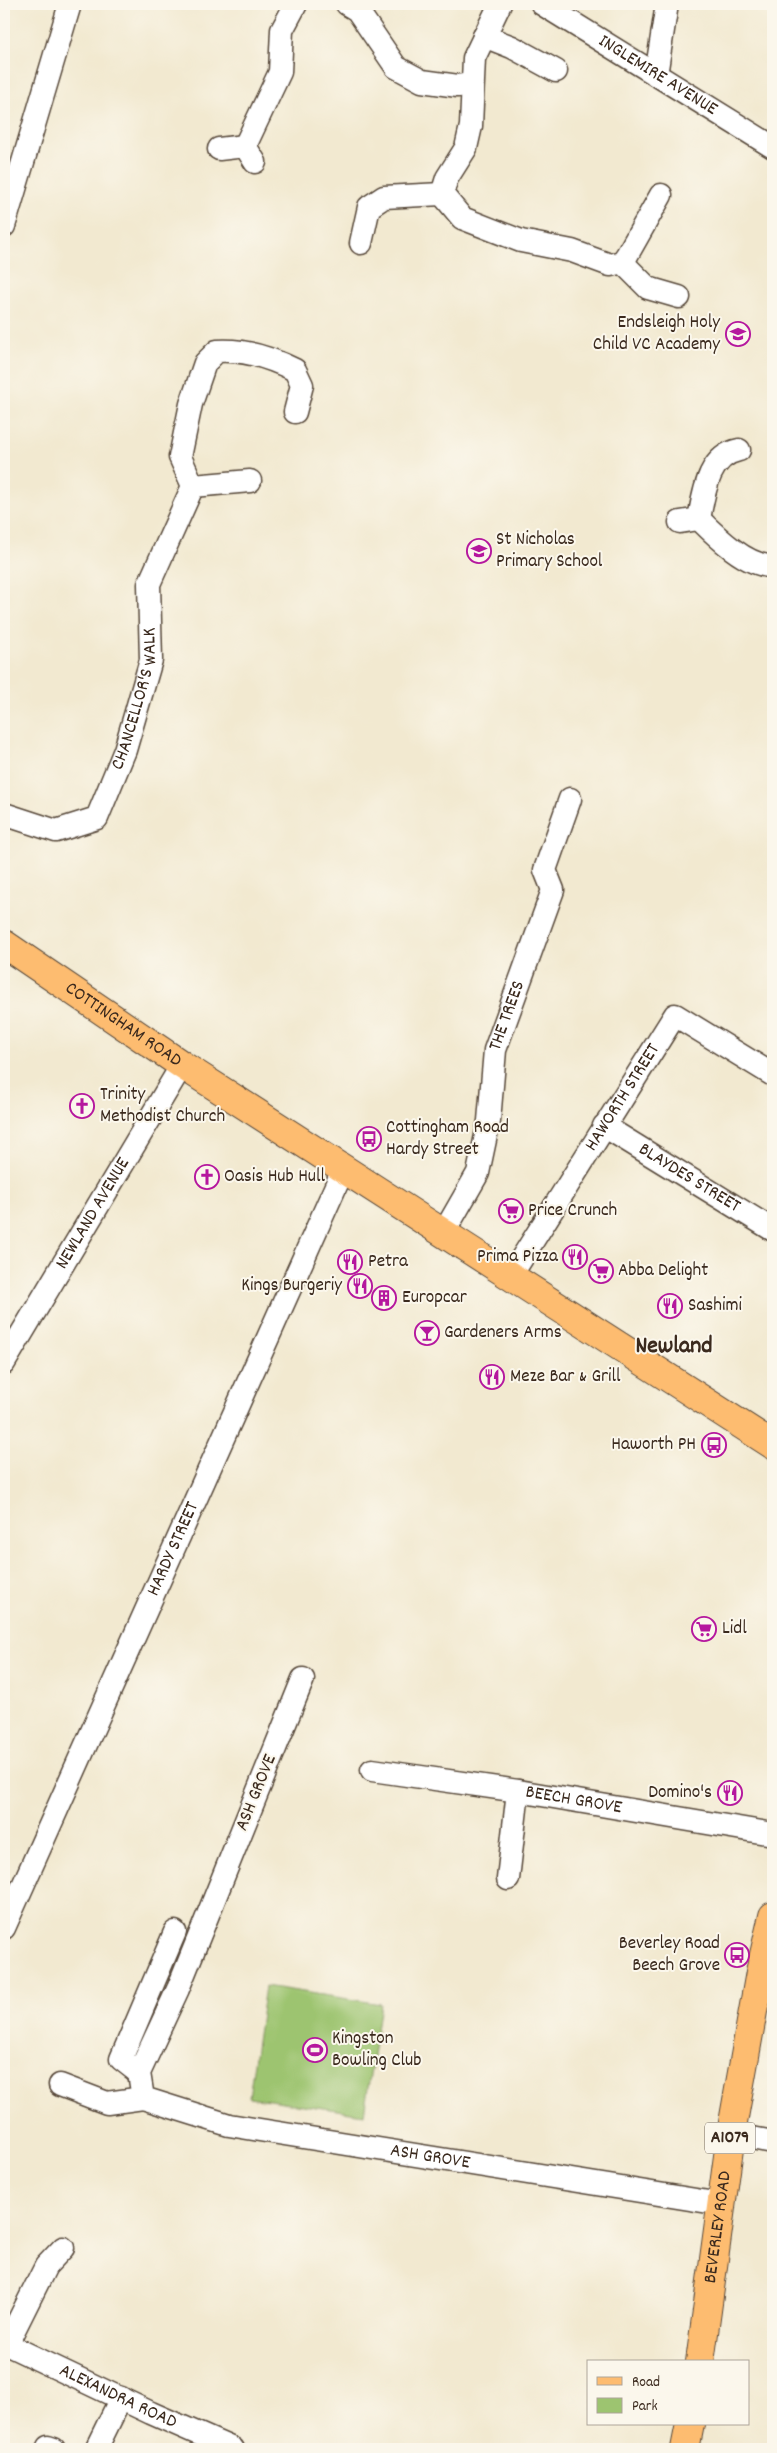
<svg xmlns="http://www.w3.org/2000/svg" width="777" height="2453" viewBox="0 0 777 2453" font-family="Dekko,sans-serif">
<rect width="100%" height="100%" fill="#fbf7ec"/>
<filter id="ink" filterUnits="userSpaceOnUse"><feTurbulence type="fractalNoise" baseFrequency=".02" numOctaves="2"/><feDisplacementMap in="SourceGraphic" scale="10" xChannelSelector="R" yChannelSelector="G"/><feConvolveMatrix kernelMatrix="1 2 1 2 8 2 1 2 1" color-interpolation-filters="sRGB"/></filter>
<filter id="wash" filterUnits="userSpaceOnUse"><feTurbulence type="fractalNoise" baseFrequency=".0096" numOctaves="4" result="noise"/><feDisplacementMap in="SourceGraphic" scale="20" xChannelSelector="R" yChannelSelector="G"/><feGaussianBlur stdDeviation="1.12" result="paint"/><feColorMatrix in="noise" values="0 0 0 0 0 0 0 0 0 0 0 0 0 0 0 0 0 1.4 0 .05"/><feComposite in="paint" operator="in"/></filter>
<g filter="url(#wash)">
<rect width="100%" height="100%" fill="#f2e9d0"/>
<path fill="#9dc470" stroke="#6c7747" d="M 265,1986 L 381,2004 L 364,2114 L 249,2097 Z"/>
</g>
<g filter="url(#ink)">
<g fill="none" stroke-linecap="round" stroke-linejoin="round">
<defs>
<g id="minor">
<path d="M 347,4 L 357,10 L 396,67 L 422,81 L 458,86 L 472,84"/>
<path d="M 500,4 L 474,58 L 471,126 L 466,148 L 447,178 L 442,194 L 462,218 L 521,241 L 572,251 L 610,265 L 622,262 L 627,255 L 661,195"/>
<path id="s1" d="M 542,4 L 773,147"/>
<path d="M 484,36 L 512,47 L 556,71"/>
<path d="M 656,75 L 667,4"/>
<path d="M 245,146 L 280,72 L 282,30 L 296,4"/>
<path d="M 219,149 L 245,146 L 255,162"/>
<path d="M 4,226 L 70,4"/>
<path d="M 361,243 L 369,207 L 384,197 L 442,194"/>
<path d="M 622,262 L 648,288 L 679,297"/>
<path d="M 193,486 L 250,481"/>
<path d="M 699,519 C 716,536 747,567 773,566"/>
<path d="M 680,522 L 699,519 C 704,493 708,456 739,450"/>
<path id="s2" d="M 4,814 L 56,831 L 97,818 L 125,750 L 151,660 L 149,584 L 193,486 L 180,457 L 191,404 L 205,363 L 217,351 C 244,349 271,358 295,370 L 302,385 L 295,412"/>
<path id="s3" d="M 604,1126 L 773,1230"/>
<path id="s4" d="M 443,1234 L 478,1173 L 489,1121 L 495,1050 L 553,890 L 545,870 L 570,799"/>
<path id="s5" d="M 510,1277 L 675,1015 L 773,1075"/>
<path id="s6" d="M 4,1363 L 182,1065"/>
<path id="s7" d="M 303,1679 L 178,1989 L 139,2073 L 143,2098 L 229,2125 L 721,2204"/>
<path id="s8" d="M 372,1770 L 518,1791 L 773,1834"/>
<path d="M 508,1879 L 518,1791"/>
<path id="s9" d="M 4,1928 L 343,1170"/>
<path d="M 139,2073 L 121,2059 L 175,1932"/>
<path d="M 60,2085 L 107,2103 L 143,2098"/>
<path d="M 731,2134 L 773,2142"/>
<path id="s10" d="M 4,2343 L 151,2413 L 233,2449"/>
<path d="M 7,2344 L 46,2266 L 63,2248"/>
<path d="M 48,2447 L 54,2449"/>
<path d="M 96,2449 L 121,2398"/>
</g>
<g id="major">
<path id="s11" d="M 4,944 L 182,1065 L 773,1445"/>
<path id="s12" d="M 700,2362 L 731,2134 L 760,1972 L 773,1916"/>
<path d="M 685,2449 L 690,2424"/>
</g>
</defs>
<use href="#minor" stroke="#564739" stroke-width="25"/>
<use href="#major" stroke="#564739" stroke-width="30"/>
<use href="#minor" stroke="#fff" stroke-width="22"/>
<use href="#major" stroke="#fdbc70" stroke-width="28"/>
</g>
</g>
<defs>
<symbol id="school-ring" viewBox="-11 -11 22 22"><circle r="9.5" fill="#fbf7ec" stroke="#b5179e" stroke-width="1.5"/><path d="M0-5L7-2L0 1L-7-2ZM-4 1L0 2.5L4 1V4Q0 6-4 4Z" fill="#b5179e"/></symbol>
<symbol id="church-ring" viewBox="-11 -11 22 22"><circle r="9.5" fill="#fbf7ec" stroke="#b5179e" stroke-width="1.5"/><path d="M-1.2-6h2.4v3.5h3.3v2.4h-3.3V6h-2.4V-.1h-3.3v-2.4h3.3Z" fill="#b5179e"/></symbol>
<symbol id="bus-ring" viewBox="-11 -11 22 22"><circle r="9.5" fill="#fbf7ec" stroke="#b5179e" stroke-width="1.5"/><path d="M-5-6H5V4H4V6H2V4H-2V6H-4V4H-5ZM-3.5-4V0h7V-4ZM-3.5 1.2v1.5H-2V1.2ZM2 1.2v1.5H3.5V1.2Z" fill="#b5179e"/></symbol>
<symbol id="supermarket-ring" viewBox="-11 -11 22 22"><circle r="9.5" fill="#fbf7ec" stroke="#b5179e" stroke-width="1.5"/><path d="M-6-5.5h2.5l.6 2H6L4.5 2H-2.5L-4.4-4H-6ZM-1.5 3.2a1.3 1.3 0 1 0 .1 0ZM3 3.2a1.3 1.3 0 1 0 .1 0Z" fill="#b5179e"/></symbol>
<symbol id="restaurant-ring" viewBox="-11 -11 22 22"><circle r="9.5" fill="#fbf7ec" stroke="#b5179e" stroke-width="1.5"/><path d="M-5-6h1v4h1v-4h1v4h1v-4h1v5L-1.5 .5V6h-2V.5L-5-1ZM5-6V6H3V1.5H1.5Q1.5-4 5-6Z" fill="#b5179e"/></symbol>
<symbol id="building-ring" viewBox="-11 -11 22 22"><circle r="9.5" fill="#fbf7ec" stroke="#b5179e" stroke-width="1.5"/><path d="M-4-6H4V6H1V3H-1V6H-4ZM-2.5-4.3h1.7v1.8h-1.7ZM.8-4.3h1.7v1.8H.8ZM-2.5-1h1.7V.8h-1.7ZM.8-1h1.7V.8H.8Z" fill="#b5179e"/></symbol>
<symbol id="bar-ring" viewBox="-11 -11 22 22"><circle r="9.5" fill="#fbf7ec" stroke="#b5179e" stroke-width="1.5"/><path d="M-6-5H6L.8 .8V4.5H3.5V6h-7V4.5H-.8V.8Z" fill="#b5179e"/></symbol>
<symbol id="stadium-ring" viewBox="-11 -11 22 22"><circle r="9.5" fill="#fbf7ec" stroke="#b5179e" stroke-width="1.5"/><path d="M0-5a6.5 5 0 1 0 0 10a6.5 5 0 1 0 0-10ZM-3.5-1.8h7v3.6h-7Z" fill="#b5179e"/></symbol>
</defs>
<g fill-rule="evenodd">
<use href="#school-ring" x="724" y="320" width="28" height="28"/>
<use href="#school-ring" x="465" y="537" width="28" height="28"/>
<use href="#church-ring" x="68" y="1092" width="28" height="28"/>
<use href="#bus-ring" x="355" y="1125" width="28" height="28"/>
<use href="#church-ring" x="193" y="1163" width="28" height="28"/>
<use href="#supermarket-ring" x="497" y="1197" width="28" height="28"/>
<use href="#restaurant-ring" x="561" y="1243" width="28" height="28"/>
<use href="#restaurant-ring" x="336" y="1248" width="28" height="28"/>
<use href="#supermarket-ring" x="587" y="1257" width="28" height="28"/>
<use href="#restaurant-ring" x="346" y="1272" width="28" height="28"/>
<use href="#building-ring" x="370" y="1284" width="28" height="28"/>
<use href="#restaurant-ring" x="656" y="1292" width="28" height="28"/>
<use href="#bar-ring" x="413" y="1319" width="28" height="28"/>
<use href="#restaurant-ring" x="478" y="1363" width="28" height="28"/>
<use href="#bus-ring" x="700" y="1431" width="28" height="28"/>
<use href="#supermarket-ring" x="690" y="1615" width="28" height="28"/>
<use href="#restaurant-ring" x="716" y="1779" width="28" height="28"/>
<use href="#bus-ring" x="723" y="1941" width="28" height="28"/>
<use href="#stadium-ring" x="301" y="2036" width="28" height="28"/>
</g>
<g text-anchor="middle" dominant-baseline="central" stroke-width="4" stroke-linejoin="round" paint-order="stroke">
<rect fill="#fbf7ec" stroke="#75685c" stroke-width="1" x="705" y="2122.5" width="50" height="31" rx="4"/>
<g font-size="18" font-weight="bold" fill="#3b2a1e">
<text x="730" y="2138">A1079</text>
</g>
<g font-size="19" fill="#3b2a1e" stroke="#fbf7ec">
<text stroke="none"><textPath href="#s1" startOffset="136">INGLEMIRE AVENUE</textPath></text>
<text stroke="none"><textPath href="#s2" startOffset="224">CHANCELLOR'S WALK</textPath></text>
<text stroke="none"><textPath href="#s4" startOffset="231">THE TREES</textPath></text>
<text stroke="none"><textPath href="#s11" startOffset="144">COTTINGHAM ROAD</textPath></text>
<text stroke="none"><textPath href="#s5" startOffset="212">HAWORTH STREET</textPath></text>
<text stroke="none"><textPath href="#s3" startOffset="100">BLAYDES STREET</textPath></text>
<text stroke="none"><textPath href="#s6" startOffset="174">NEWLAND AVENUE</textPath></text>
<text stroke="none"><textPath href="#s9" startOffset="415">HARDY STREET</textPath></text>
<text transform="translate(257 1793) rotate(-68)">ASH GROVE</text>
<text stroke="none"><textPath href="#s8" startOffset="204">BEECH GROVE</textPath></text>
<text stroke="none"><textPath href="#s7" startOffset="746">ASH GROVE</textPath></text>
<text stroke="none"><textPath href="#s12" startOffset="136">BEVERLEY ROAD</textPath></text>
<text stroke="none"><textPath href="#s10" startOffset="126">ALEXANDRA ROAD</textPath></text>
</g>
<g font-size="19" fill="#3b2a1e" stroke="#fbf7ec" text-anchor="start">
<text x="720" y="323" text-anchor="end">Endsleigh Holy<tspan x="720" dy="22">Child VC Academy</tspan></text>
<text x="496" y="540">St Nicholas<tspan x="496" dy="22">Primary School</tspan></text>
<text x="100" y="1095">Trinity<tspan x="100" dy="22">Methodist Church</tspan></text>
<text x="386" y="1128">Cottingham Road<tspan x="386" dy="22">Hardy Street</tspan></text>
<text x="224" y="1177">Oasis Hub Hull</text>
<text x="528" y="1211">Price Crunch</text>
<text x="558" y="1257" text-anchor="end">Prima Pizza</text>
<text x="368" y="1262">Petra</text>
<text x="618" y="1271">Abba Delight</text>
<text x="342" y="1286" text-anchor="end">Kings Burgeriy</text>
<text x="402" y="1298">Europcar</text>
<text x="688" y="1306">Sashimi</text>
<text x="444" y="1333">Gardeners Arms</text>
<text x="510" y="1377">Meze Bar &amp; Grill</text>
<text x="696" y="1445" text-anchor="end">Haworth PH</text>
<text x="722" y="1629">Lidl</text>
<text x="712" y="1793" text-anchor="end">Domino's</text>
<text x="720" y="1944" text-anchor="end">Beverley Road<tspan x="720" dy="22">Beech Grove</tspan></text>
<text x="332" y="2039">Kingston<tspan x="332" dy="22">Bowling Club</tspan></text>
</g>
<g font-size="24" font-weight="bold" fill="#3b2a1e" stroke="#fbf7ec">
<text x="674" y="1347">Newland</text>
</g>
</g>
<rect width="777" height="2453" fill="none" stroke="#fbf7ec" stroke-width="20"/>
<rect x="587" y="2360" width="162" height="65" fill="#fbf7ec" stroke="#aea59a"/>
<rect x="597" y="2377" width="25" height="8" fill="#fdbc70" stroke="#aea59a"/>
<text x="632" y="2386" font-size="15" fill="#3b2a1e">Road</text>
<rect x="597" y="2398" width="25" height="15" fill="#9dc470" stroke="#aea59a"/>
<text x="632" y="2410" font-size="15" fill="#3b2a1e">Park</text>
</svg>
